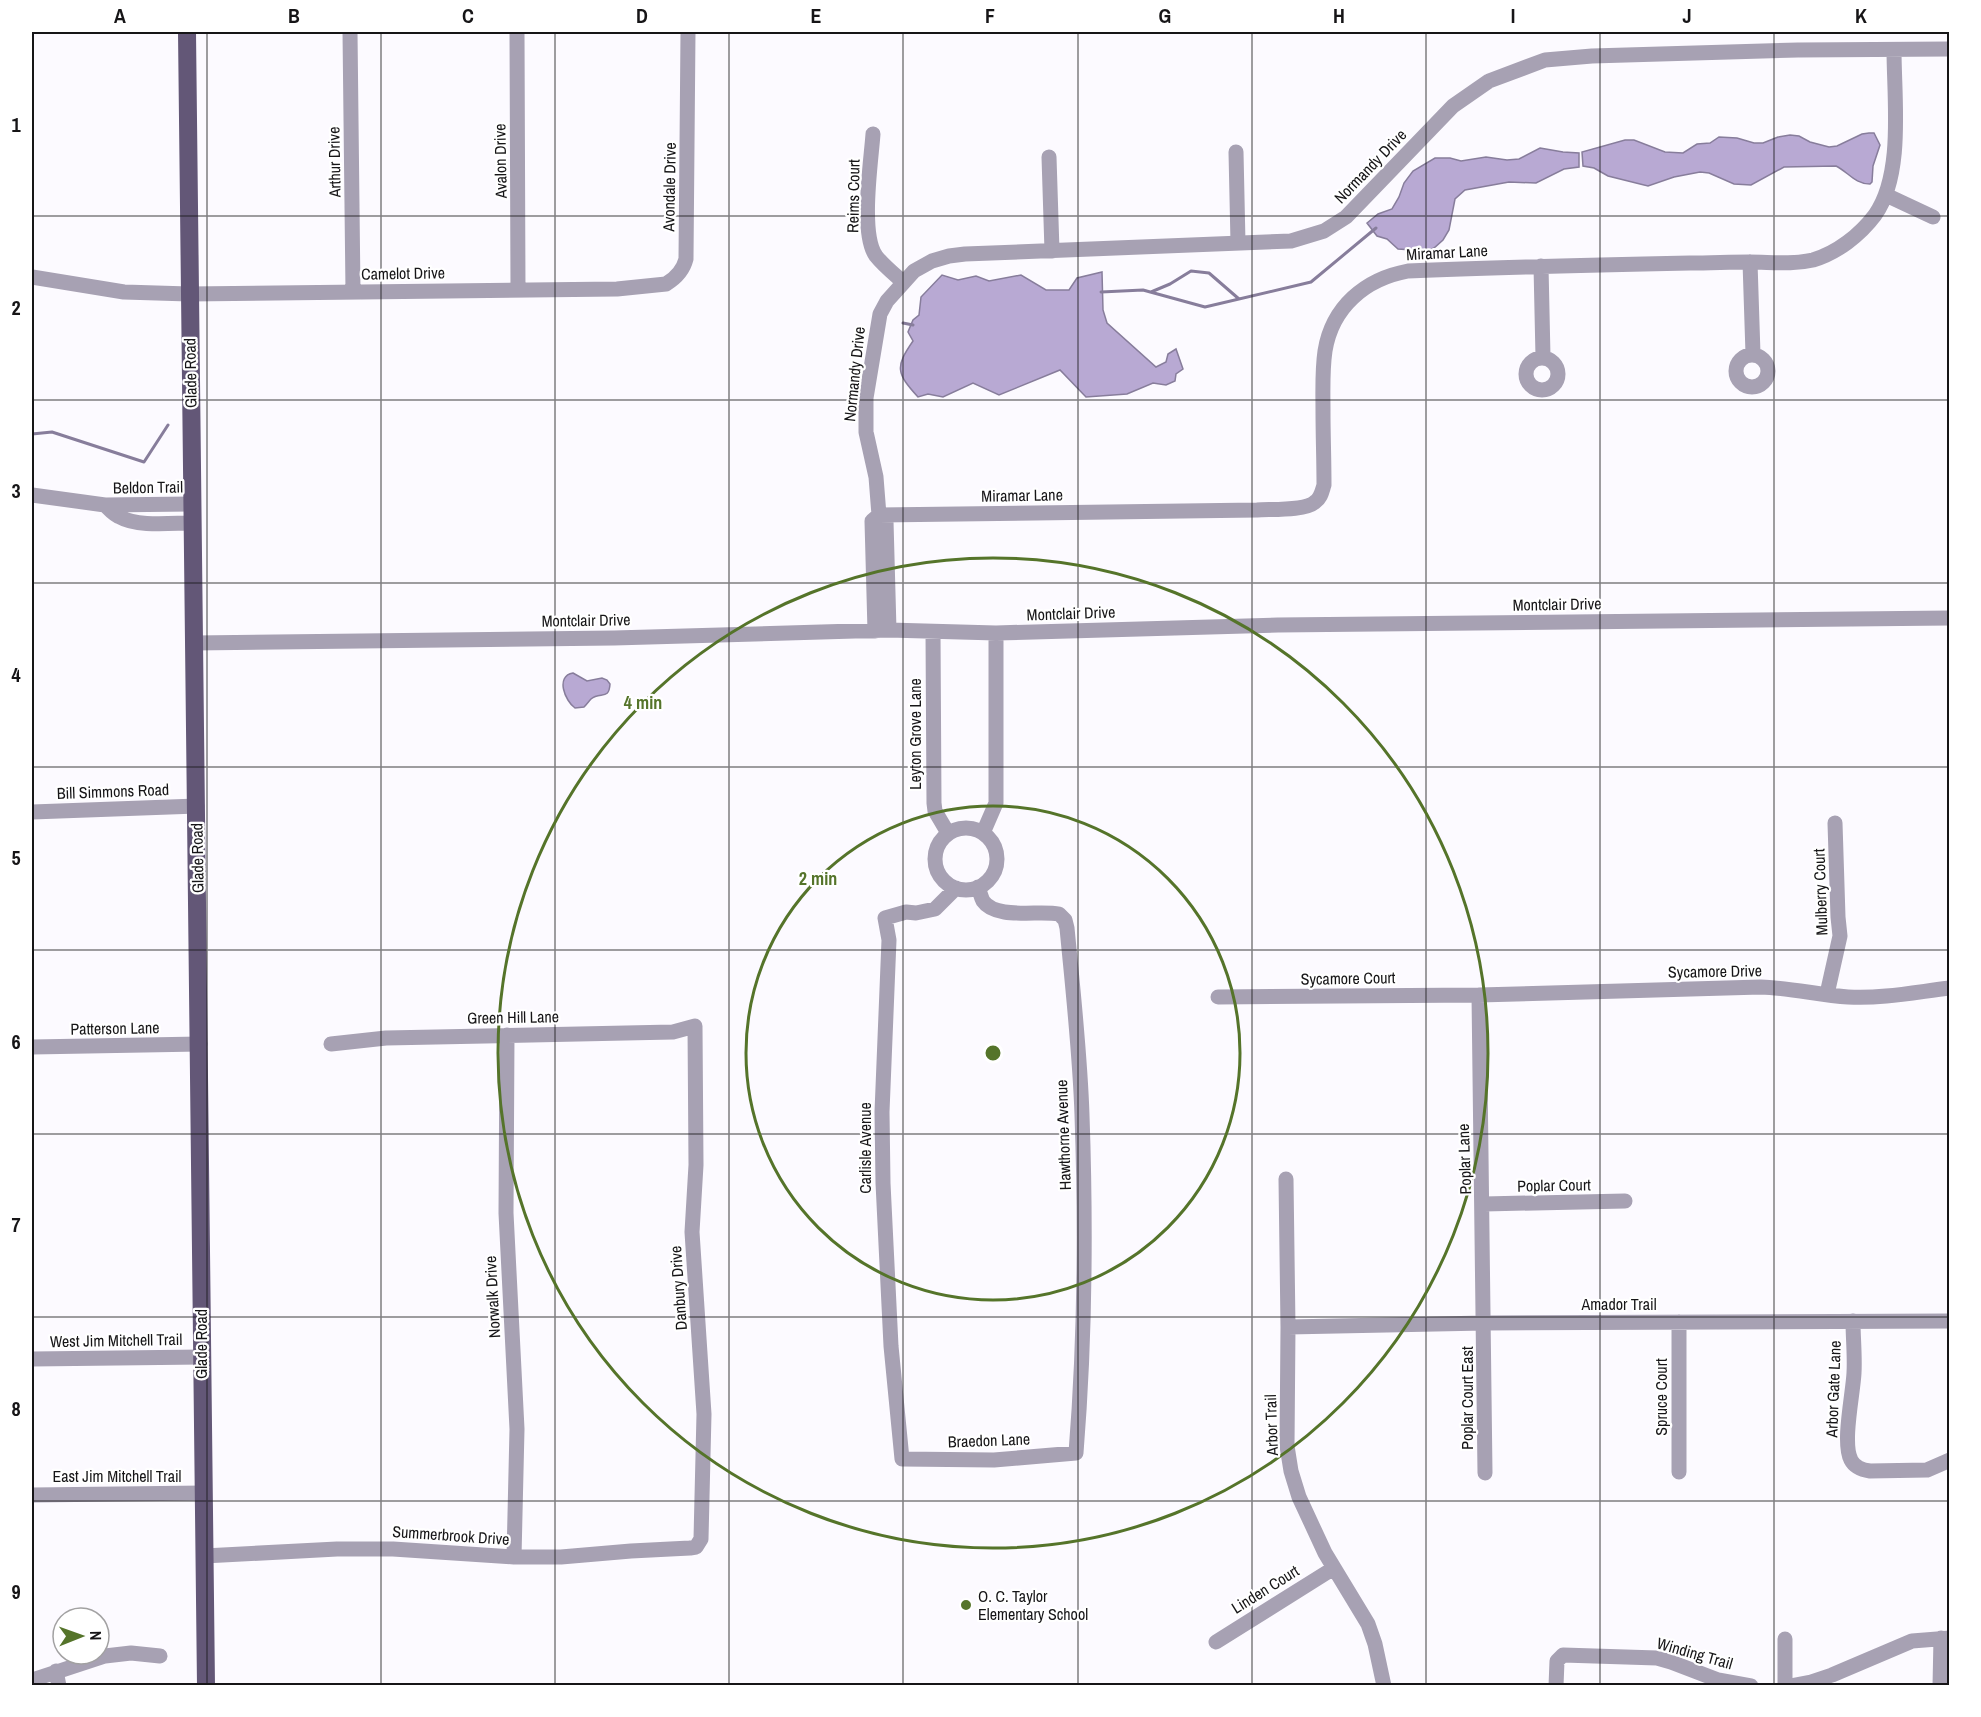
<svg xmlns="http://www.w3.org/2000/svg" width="1981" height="1717" viewBox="0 0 1981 1717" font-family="'Archivo Narrow',sans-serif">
<rect width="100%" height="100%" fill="#fcfaff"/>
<path fill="#b8a9d3" stroke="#877d9b" stroke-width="1.5" d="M 1869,133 L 1874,133 L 1880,145 L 1873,166 L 1872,182 L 1870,184 C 1855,184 1848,172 1836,166 L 1784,167 L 1751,185 L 1734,184 L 1709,173 L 1700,172 L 1674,177 L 1648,186 L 1608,176 L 1594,168 L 1583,166 L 1582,152 L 1625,140 L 1634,140 L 1665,152 L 1683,153 L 1697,144 L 1710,143 L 1719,137 L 1737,138 L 1754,143 L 1763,143 L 1778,137 L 1790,135 L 1799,136 L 1810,142 L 1829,147 L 1837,146 L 1862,134 Z
M 1540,148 L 1563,152 L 1579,153 L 1579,167 L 1564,169 L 1536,183 L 1509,182 L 1465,190 L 1455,199 L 1449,230 L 1443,240 L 1434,248 L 1427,251 L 1398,249 L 1387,239 L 1377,236 L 1367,223 L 1378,214 L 1392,209 L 1399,197 L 1404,183 L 1413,171 L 1435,158 L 1450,158 L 1461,161 L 1486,157 L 1507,160 L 1519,159 Z
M 1102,272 L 1103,310 L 1107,323 L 1156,367 L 1166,362 L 1168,354 L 1176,349 L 1183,369 L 1176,374 L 1175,381 L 1166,385 L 1153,383 L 1127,394 L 1086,397 L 1060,370 L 999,395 L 973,383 L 943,397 L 928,394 L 918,397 C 896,373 895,367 913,341 L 908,332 L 913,320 L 919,315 L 921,297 L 942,275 L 958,280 L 976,276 L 989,281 L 1021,275 L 1046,290 L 1069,290 L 1077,278 Z
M 573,673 L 587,681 L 602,678 L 607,680 L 610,684 C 609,701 600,691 591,699 C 589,701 587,704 584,707 L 575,708 C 565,701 555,676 573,673 Z"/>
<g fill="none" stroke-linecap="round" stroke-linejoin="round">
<path stroke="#877d9b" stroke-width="3" d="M 1101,292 L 1143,290 L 1205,307 L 1311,282 L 1376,228
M 1151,292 L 1170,284 L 1191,271 L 1209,273 L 1239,299
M 903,323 L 913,325
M 32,434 L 52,432 L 144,462 L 168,425"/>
<path stroke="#a7a1b3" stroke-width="15" d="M 350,32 L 353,292
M 517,32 L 518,290
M 873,134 C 871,162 860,234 876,256 C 883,265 894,274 903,282
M 1236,152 L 1238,243
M 1049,157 L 1052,251
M 1886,195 L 1933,217
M 1750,262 L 1753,354
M 1541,266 L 1543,357
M 32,277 L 124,292 L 189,294 L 617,289 L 666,284 C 676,278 683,271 686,259 L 688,32
M1736 371a16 16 0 1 1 32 0a16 16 0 1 1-32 0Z
M1526 374a16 16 0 1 1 32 0a16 16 0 1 1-32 0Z
M 32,495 L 105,505 L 191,504
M 105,505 C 109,509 114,515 120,517 C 137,527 172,523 192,523
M 889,630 L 886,521 L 879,515 L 876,477 L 866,432 L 866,398 L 880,314 L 887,301 L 914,271 L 932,261 L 949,256 L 965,254 L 1291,241 L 1324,231 L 1346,217 L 1453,106 L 1489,81 L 1545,60 L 1592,56 L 1798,50 L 1950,49
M 875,631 L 872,521 L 879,515 L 1257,510 C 1271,509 1305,511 1315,502 C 1321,498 1322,491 1324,485 C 1324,460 1323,436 1323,411 C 1323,392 1322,371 1325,351 C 1332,307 1365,279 1408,271 C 1502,267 1596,265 1690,263 C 1710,263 1730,262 1749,262 C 1771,262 1792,265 1813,260 C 1837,253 1860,235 1875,215 C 1904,174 1894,99 1894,50
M 933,632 L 934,803 L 935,811 L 948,833
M 194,643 L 614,638 L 889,630 L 996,633 L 1278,625 L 1950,618
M 32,812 L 197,806
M935 859a31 31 0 1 1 62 0a31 31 0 1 1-62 0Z
M 983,833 L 996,803 L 996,633
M 956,888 L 935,909 L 916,913 L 906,912 L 885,918 L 889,940 L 882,1112 L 883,1183 L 891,1346 L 902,1459 L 994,1460 L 1076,1453 C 1085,1341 1086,1228 1082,1115 C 1080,1053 1073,991 1067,928 L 1065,920 L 1059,914 C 1039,910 996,920 983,901 C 981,897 980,892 978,887
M 1827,994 L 1840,936 L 1838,917 L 1835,823
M 1479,995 L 1485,1473
M 1218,997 L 1479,995 L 1761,987 C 1791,988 1819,995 1848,997 C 1882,999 1916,992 1950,988
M 507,1035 L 506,1213 L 517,1429 L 514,1557
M 32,1047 L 200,1044
M 1286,1179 L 1288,1327 L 1287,1446 L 1291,1471 L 1299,1497 L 1325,1553 L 1368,1624 L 1375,1644 L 1384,1686
M 1484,1204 L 1625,1201
M 1853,1321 C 1853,1338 1855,1356 1854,1373 C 1853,1394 1842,1443 1851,1460 C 1855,1468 1863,1470 1870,1471 L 1927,1470 L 1950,1460
M 1679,1322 L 1679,1472
M 1288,1327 L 1485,1323 L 1950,1321
M 32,1359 L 202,1357
M 32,1495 L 204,1493
M 204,1556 L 337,1549 L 393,1549 L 514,1557 L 561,1557 L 631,1551 L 690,1548 L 696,1547 L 701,1539 L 704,1414 L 692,1232 L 696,1165 L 695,1026 L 673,1032 L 386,1038 L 331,1044
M 1785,1639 L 1785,1686
M 1216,1642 L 1334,1568
M 56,1671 L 59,1686
M 32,1680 L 105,1656 L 131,1653 L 160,1656
M 1556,1686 L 1557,1661 L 1563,1655 L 1657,1658 L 1671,1662 L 1718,1680 L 1751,1686
M 1790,1686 L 1811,1682 L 1832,1675 L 1912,1641 L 1950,1638
M 1940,1686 L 1941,1638"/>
<path stroke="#635777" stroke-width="18" d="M 187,32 L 206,1686"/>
</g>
<path fill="none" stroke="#161517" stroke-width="1.5" stroke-opacity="0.55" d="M 207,32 L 207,1686M 381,32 L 381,1686M 555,32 L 555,1686M 729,32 L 729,1686M 903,32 L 903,1686M 1078,32 L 1078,1686M 1252,32 L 1252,1686M 1426,32 L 1426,1686M 1600,32 L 1600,1686M 1774,32 L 1774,1686M 32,216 L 1950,216M 32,400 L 1950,400M 32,583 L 1950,583M 32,767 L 1950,767M 32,950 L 1950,950M 32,1134 L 1950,1134M 32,1317 L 1950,1317M 32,1501 L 1950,1501"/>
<g fill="none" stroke="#55742a" stroke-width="3">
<circle cx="993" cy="1053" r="247"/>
<circle cx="993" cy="1053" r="495"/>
</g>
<circle fill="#55742a" stroke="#fff" stroke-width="2" cx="966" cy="1605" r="6"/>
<g text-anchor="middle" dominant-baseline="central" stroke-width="4.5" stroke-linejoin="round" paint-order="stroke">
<g font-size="16" fill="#161517" stroke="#fff">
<text transform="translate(500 161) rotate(-91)">Avalon Drive</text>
<text transform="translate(334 162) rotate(-91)">Arthur Drive</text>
<text transform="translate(1370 166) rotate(-46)">Normandy Drive</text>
<text transform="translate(669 187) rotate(-89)">Avondale Drive</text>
<text transform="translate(853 196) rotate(-89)">Reims Court</text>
<text transform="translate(1447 252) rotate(-3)">Miramar Lane</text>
<text transform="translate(403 273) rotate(-1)">Camelot Drive</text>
<text transform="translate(190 373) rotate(-91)">Glade Road</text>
<text transform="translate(854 374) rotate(-84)">Normandy Drive</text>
<text transform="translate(148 487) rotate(-1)">Beldon Trail</text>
<text transform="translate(1022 495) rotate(-1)">Miramar Lane</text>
<text transform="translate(1557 604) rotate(-1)">Montclair Drive</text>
<text transform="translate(1071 613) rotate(-2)">Montclair Drive</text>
<text transform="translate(586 620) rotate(-1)">Montclair Drive</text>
<text transform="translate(915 734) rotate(-90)">Leyton Grove Lane</text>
<text transform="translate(113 791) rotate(-2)">Bill Simmons Road</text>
<text transform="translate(197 858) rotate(-91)">Glade Road</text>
<text transform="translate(1820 892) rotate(-92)">Mulberry Court</text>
<text transform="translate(1715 971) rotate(-1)">Sycamore Drive</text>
<text transform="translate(1348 978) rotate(-1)">Sycamore Court</text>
<text transform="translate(513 1017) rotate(-1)">Green Hill Lane</text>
<text transform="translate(115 1028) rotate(-1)">Patterson Lane</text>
<text transform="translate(1063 1135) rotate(-92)">Hawthorne Avenue</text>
<text transform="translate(865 1148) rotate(-90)">Carlisle Avenue</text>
<text transform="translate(1464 1159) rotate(-92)">Poplar Lane</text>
<text transform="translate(1554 1185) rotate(-1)">Poplar Court</text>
<text transform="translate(678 1288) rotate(-94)">Danbury Drive</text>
<text transform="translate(492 1297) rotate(-93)">Norwalk Drive</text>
<text x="1619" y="1304">Amador Trail</text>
<text transform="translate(116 1340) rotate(-1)">West Jim Mitchell Trail</text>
<text transform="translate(201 1344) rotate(-90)">Glade Road</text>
<text transform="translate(1833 1389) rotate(-88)">Arbor Gate Lane</text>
<text transform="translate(1661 1397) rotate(-90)">Spruce Court</text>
<text transform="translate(1467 1398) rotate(-90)">Poplar Court East</text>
<text transform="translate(1271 1425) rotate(-92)">Arbor Trail</text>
<text transform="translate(989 1440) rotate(-2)">Braedon Lane</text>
<text x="117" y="1476">East Jim Mitchell Trail</text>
<text transform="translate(451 1535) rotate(4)">Summerbrook Drive</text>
<text transform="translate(1265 1589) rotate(-32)">Linden Court</text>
<text transform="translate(1695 1653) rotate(16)">Winding Trail</text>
</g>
<g font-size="16" fill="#161517" stroke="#fff" text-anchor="start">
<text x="978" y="1596">O. C. Taylor<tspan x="978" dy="18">Elementary School</tspan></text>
</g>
</g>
<circle cx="993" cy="1053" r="9" fill="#55742a" stroke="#fff" stroke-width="3"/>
<g font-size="18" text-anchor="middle" font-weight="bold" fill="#55742a" stroke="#fff" stroke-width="4.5" stroke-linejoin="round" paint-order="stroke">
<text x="643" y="709">4 min</text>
<text x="818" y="885">2 min</text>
</g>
<rect width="1981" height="1717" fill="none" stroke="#ffffff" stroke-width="66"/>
<g transform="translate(81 1636) rotate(89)"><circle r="28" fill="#ffffff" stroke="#a2a1a2" stroke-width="1.5"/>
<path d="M0-4.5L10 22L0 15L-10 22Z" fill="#55742a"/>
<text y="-9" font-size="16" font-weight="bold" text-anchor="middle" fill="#161517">N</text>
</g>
<rect x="33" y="33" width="1915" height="1651" fill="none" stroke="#161517" stroke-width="2"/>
<g font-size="20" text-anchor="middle" font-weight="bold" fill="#161517">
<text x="120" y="23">A</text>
<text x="294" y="23">B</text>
<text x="468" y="23">C</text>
<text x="642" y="23">D</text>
<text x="816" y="23">E</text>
<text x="990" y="23">F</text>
<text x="1165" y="23">G</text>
<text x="1339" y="23">H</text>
<text x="1513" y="23">I</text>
<text x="1687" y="23">J</text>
<text x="1861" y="23">K</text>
<text x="16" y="132">1</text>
<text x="16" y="315">2</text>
<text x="16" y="498">3</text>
<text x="16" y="682">4</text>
<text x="16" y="865">5</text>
<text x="16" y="1049">6</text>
<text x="16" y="1232">7</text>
<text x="16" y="1416">8</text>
<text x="16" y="1599">9</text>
</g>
</svg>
